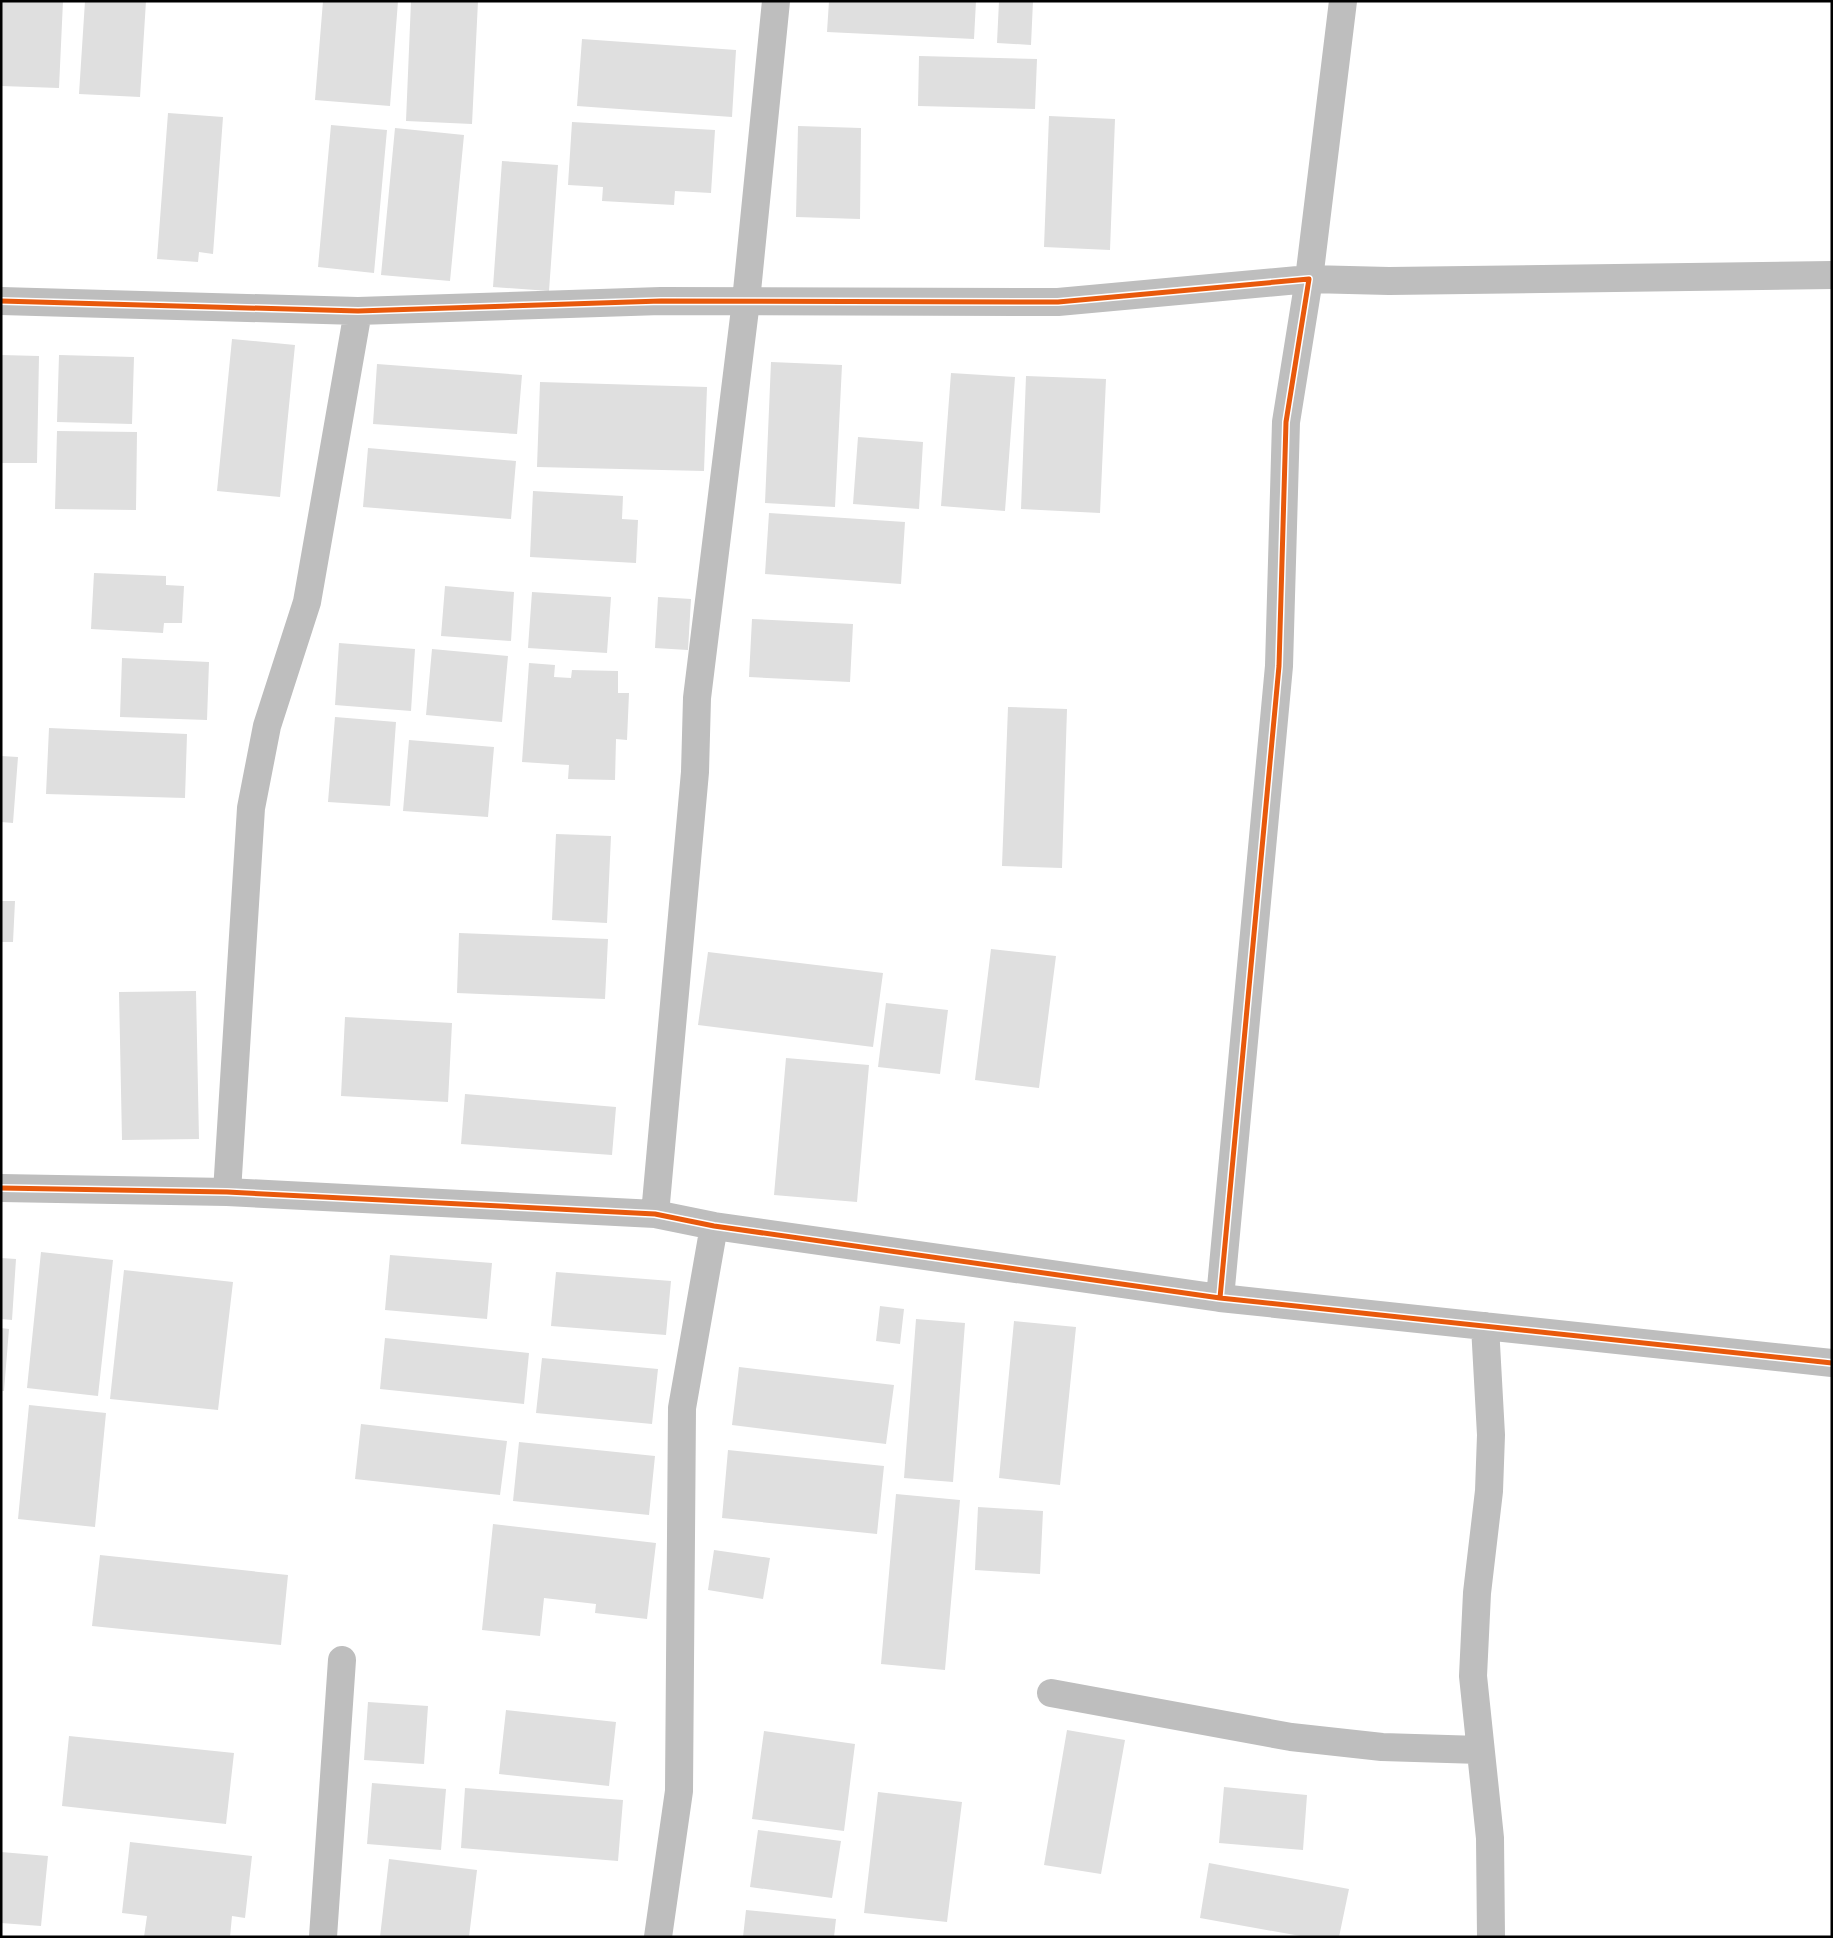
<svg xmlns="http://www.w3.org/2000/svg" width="1833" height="1938" viewBox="0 0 1833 1938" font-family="'Space Grotesk',sans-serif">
<rect width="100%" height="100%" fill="#fff"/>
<path fill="#dfdfdf" d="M 1,1 L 63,1 L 59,88 L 1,86 Z
M 85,1 L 146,1 L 140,97 L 79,94 Z
M 323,1 L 398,1 L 390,106 L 315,100 Z
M 411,1 L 478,1 L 472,124 L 406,121 Z
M 829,1 L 976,1 L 974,39 L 827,32 Z
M 999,1 L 1033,1 L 1031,45 L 997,43 Z
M 582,39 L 736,50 L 732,117 L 577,106 Z
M 919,56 L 1037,59 L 1035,109 L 918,106 Z
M 168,113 L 223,117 L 213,254 L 199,252 L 198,262 L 157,259 Z
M 1049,116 L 1115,119 L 1110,250 L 1044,247 Z
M 572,122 L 715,130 L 711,193 L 675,191 L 674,205 L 602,201 L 603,187 L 568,185 Z
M 331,125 L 387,130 L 374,273 L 318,267 Z
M 798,126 L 861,128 L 860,219 L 796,217 Z
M 395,128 L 464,135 L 450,281 L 381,275 Z
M 502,161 L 558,165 L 549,291 L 493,287 Z
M 232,339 L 295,345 L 280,497 L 217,491 Z
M 1,355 L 39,356 L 37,463 L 1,463 Z
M 59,355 L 134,357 L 132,424 L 57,422 Z
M 771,362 L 842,365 L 835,507 L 765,503 Z
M 377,364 L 522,375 L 517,434 L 373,424 Z
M 951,373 L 1015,377 L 1005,511 L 941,506 Z
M 1026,376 L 1106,379 L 1100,513 L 1021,509 Z
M 540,382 L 707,387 L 704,471 L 537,467 Z
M 57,431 L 137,432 L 136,510 L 55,509 Z
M 858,437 L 923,442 L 919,509 L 853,504 Z
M 368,448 L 516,461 L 511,519 L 363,507 Z
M 533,491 L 623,496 L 622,519 L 638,520 L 636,563 L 530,557 Z
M 769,513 L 905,522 L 901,584 L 765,574 Z
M 94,573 L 166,576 L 166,585 L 184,586 L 182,623 L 164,623 L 163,633 L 91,629 Z
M 445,586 L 514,592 L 511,641 L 441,636 Z
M 532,592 L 611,597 L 607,653 L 528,648 Z
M 658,597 L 691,599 L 688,650 L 655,648 Z
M 752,619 L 853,624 L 850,682 L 749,677 Z
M 339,643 L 415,649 L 411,711 L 335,705 Z
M 432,649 L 508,656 L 502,722 L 426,715 Z
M 122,658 L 209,662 L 207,720 L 120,717 Z
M 529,663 L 555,665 L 554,677 L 571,678 L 572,670 L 618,671 L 618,693 L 629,693 L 627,740 L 616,739 L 615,780 L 568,779 L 569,765 L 522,762 Z
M 1008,707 L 1067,709 L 1062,868 L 1002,866 Z
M 335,717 L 396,722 L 390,806 L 328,802 Z
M 49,728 L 187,734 L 185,798 L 46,794 Z
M 409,740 L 494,747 L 488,817 L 403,811 Z
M 1,756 L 18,757 L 13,823 L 1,822 Z
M 556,834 L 611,836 L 607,923 L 552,920 Z
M 1,901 L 15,901 L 13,942 L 1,942 Z
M 459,933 L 608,939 L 605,999 L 457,993 Z
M 991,949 L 1056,956 L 1039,1088 L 975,1080 Z
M 708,952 L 883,973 L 873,1047 L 698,1025 Z
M 196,991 L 199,1139 L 122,1140 L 119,992 Z
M 886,1003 L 948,1010 L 940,1074 L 878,1067 Z
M 345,1017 L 452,1023 L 448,1102 L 341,1096 Z
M 786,1058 L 869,1065 L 857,1202 L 774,1195 Z
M 465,1094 L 616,1107 L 612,1155 L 461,1144 Z
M 41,1252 L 113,1260 L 98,1396 L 27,1388 Z
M 390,1255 L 492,1263 L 487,1319 L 385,1310 Z
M 1,1258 L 16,1259 L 12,1320 L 1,1319 Z
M 124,1270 L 233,1282 L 218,1410 L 110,1399 Z
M 556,1272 L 671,1281 L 666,1335 L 551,1326 Z
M 880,1306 L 904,1309 L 900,1344 L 876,1341 Z
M 916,1319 L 965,1323 L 953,1482 L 904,1478 Z
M 1014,1321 L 1076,1327 L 1060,1485 L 999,1478 Z
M 1,1328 L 9,1329 L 4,1391 L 1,1391 Z
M 385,1338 L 529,1353 L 524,1404 L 380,1389 Z
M 542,1358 L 658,1369 L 652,1424 L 536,1413 Z
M 739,1367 L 894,1385 L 886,1444 L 732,1425 Z
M 29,1405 L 106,1413 L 95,1527 L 18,1519 Z
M 361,1424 L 507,1441 L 500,1495 L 355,1479 Z
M 519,1442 L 655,1456 L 649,1515 L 513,1501 Z
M 728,1450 L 884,1466 L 877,1534 L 722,1518 Z
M 896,1494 L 960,1500 L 945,1670 L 881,1664 Z
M 978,1507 L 1043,1511 L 1040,1574 L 975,1570 Z
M 493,1524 L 656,1543 L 647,1619 L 595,1613 L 596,1604 L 544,1598 L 540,1636 L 482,1630 Z
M 714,1550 L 770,1558 L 763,1599 L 708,1590 Z
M 100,1555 L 288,1575 L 281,1645 L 92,1626 Z
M 368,1702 L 428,1706 L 424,1764 L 364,1760 Z
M 506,1710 L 616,1722 L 609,1786 L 499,1774 Z
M 1067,1730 L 1125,1740 L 1101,1874 L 1044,1865 Z
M 764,1731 L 855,1744 L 844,1831 L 752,1819 Z
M 69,1736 L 234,1753 L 226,1824 L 62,1806 Z
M 372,1783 L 446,1789 L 441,1850 L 367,1844 Z
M 1224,1787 L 1307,1795 L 1303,1850 L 1219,1843 Z
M 465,1788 L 623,1800 L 618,1861 L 461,1848 Z
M 878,1792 L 962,1802 L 947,1922 L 864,1913 Z
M 758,1830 L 841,1841 L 832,1898 L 750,1887 Z
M 130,1842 L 252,1856 L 245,1918 L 232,1916 L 230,1937 L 144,1937 L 147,1916 L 122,1913 Z
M 1,1852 L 48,1856 L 41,1926 L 1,1923 Z
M 389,1859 L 477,1870 L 469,1937 L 380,1937 Z
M 1209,1863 L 1349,1889 L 1339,1937 L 1306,1937 L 1200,1918 Z
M 746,1910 L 836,1919 L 834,1937 L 743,1937 Z"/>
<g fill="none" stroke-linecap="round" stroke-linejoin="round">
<path stroke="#bebebe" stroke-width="28" d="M 1343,1 L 1309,279 L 1389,281 L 1832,275
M 1,301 L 358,311 L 661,301 L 1058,302 L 1309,279 L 1286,422 L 1279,666 L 1220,1298
M 1,1188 L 227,1192 L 655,1214 L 714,1226 L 1220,1298 L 1832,1363
M 227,1192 L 251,808 L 267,726 L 307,602 L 358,311
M 655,1214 L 695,772 L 697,698 L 746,301 L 776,1
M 1485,1326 L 1491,1435 L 1489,1491 L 1477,1593 L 1473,1676 L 1490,1838 L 1491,1937
M 1051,1693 L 1291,1737 L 1382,1747 L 1480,1750
M 323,1937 L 342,1660
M 658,1937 L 679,1791 L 682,1408 L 714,1226"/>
<defs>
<path id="cycleway" d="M 1,301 L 358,311 L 661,301 L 1058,302 L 1309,279 L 1286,422 L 1279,666 L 1220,1298
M 1,1188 L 227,1192 L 655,1214 L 714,1226 L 1220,1298 L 1832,1363"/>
</defs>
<use href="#cycleway" stroke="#fff" stroke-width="8"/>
<use href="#cycleway" stroke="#e8590c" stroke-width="5"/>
</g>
<rect width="1833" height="1938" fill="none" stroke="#000000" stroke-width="5"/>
</svg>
